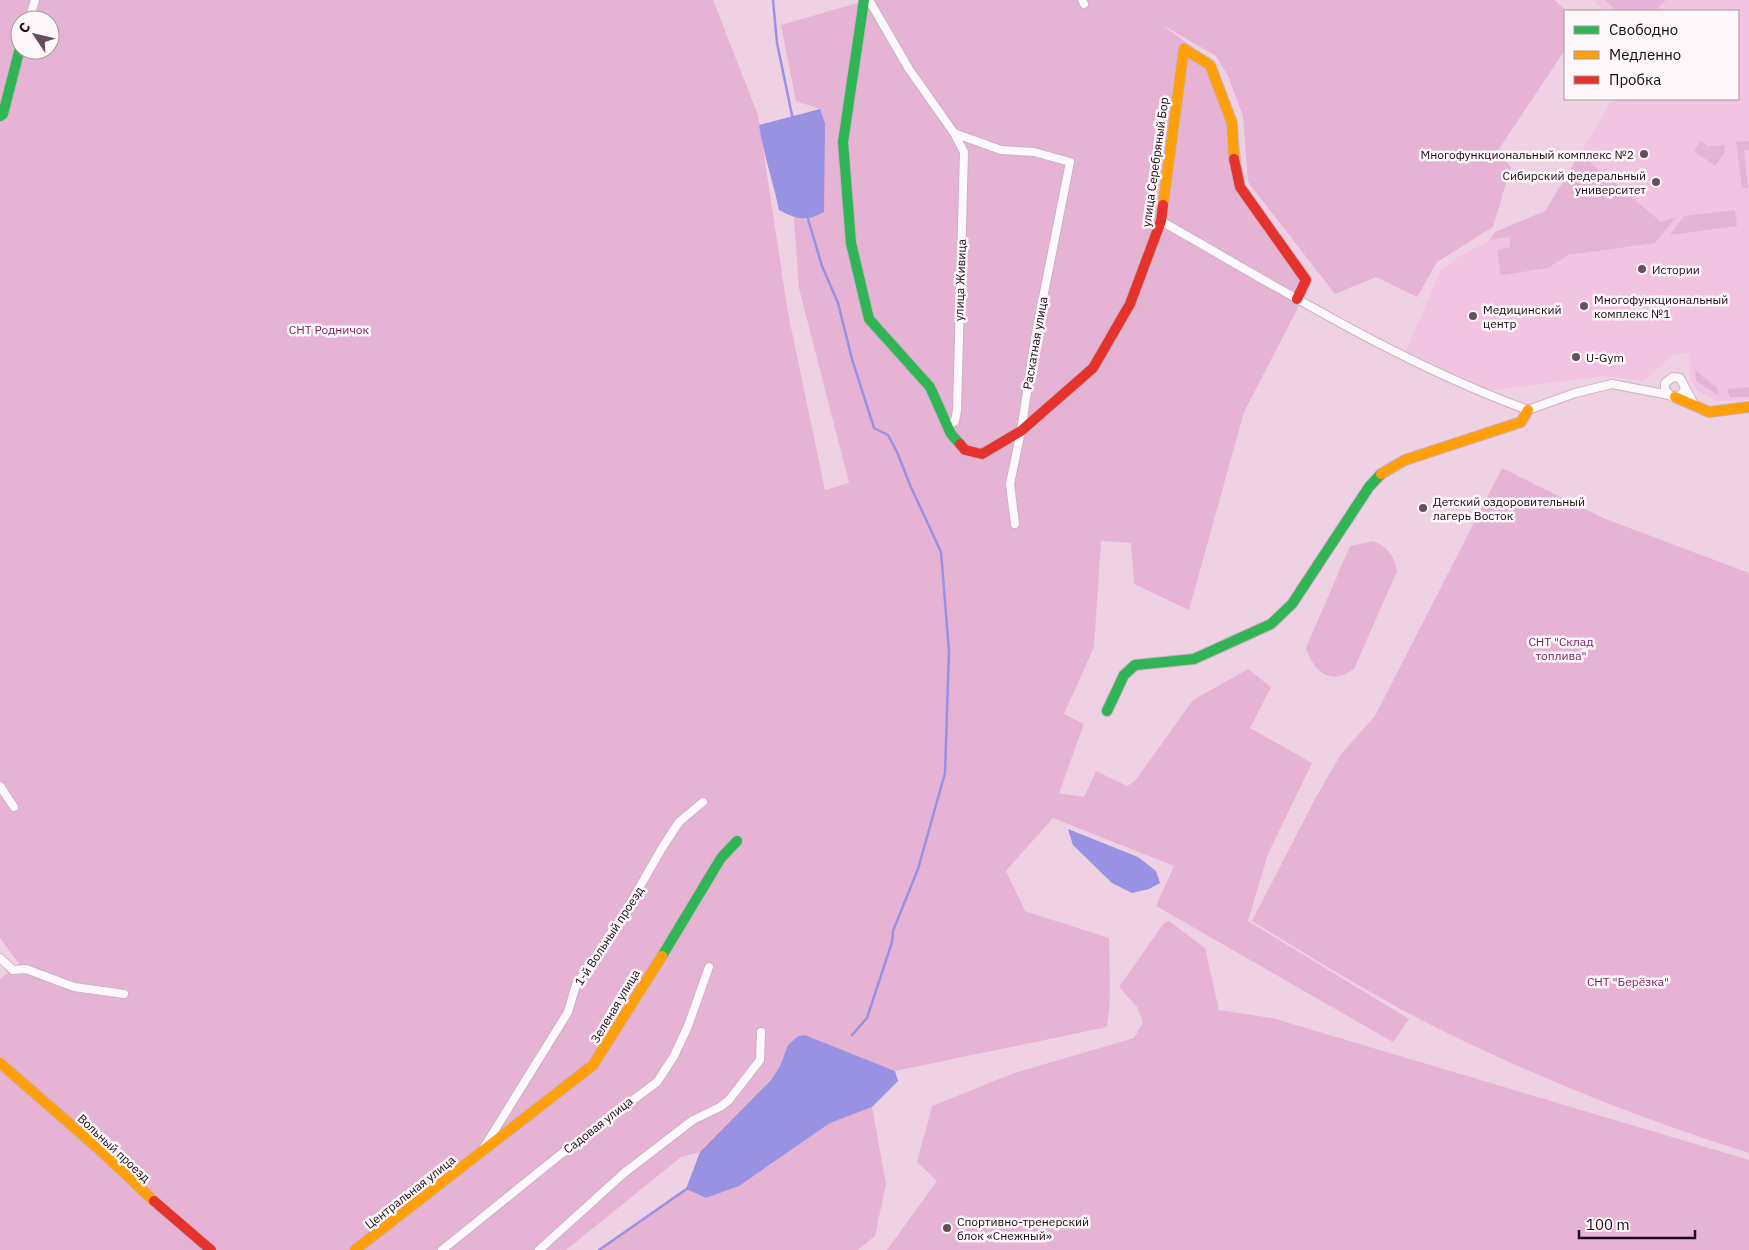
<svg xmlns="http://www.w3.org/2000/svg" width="1749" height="1250" viewBox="0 0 1749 1250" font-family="'IBM Plex Sans',sans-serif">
<rect width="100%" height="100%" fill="#efd1e4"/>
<path fill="#f3c3e2" d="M 1593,0 L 1749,0 L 1749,400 L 1715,401 L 1697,390 L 1691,381 L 1689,353 L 1674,354 L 1643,381 L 1606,376 L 1490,390 L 1406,351 L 1440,272 L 1459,256 L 1490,240 L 1495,232 L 1545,211 L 1613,99 L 1738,99 L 1738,11 L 1604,11 Z"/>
<path fill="#e6b3d4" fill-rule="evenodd" d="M 0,0 L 713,0 L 758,115 L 788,313 L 825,490 L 849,483 L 799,288 L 794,217 L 808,220 L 825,123 L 820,109 L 796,101 L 781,25 L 868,0 L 1555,0 L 1566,11 L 1565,50 L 1497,152 L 1511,167 L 1493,227 L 1437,262 L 1417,297 L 1376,277 L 1335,294 L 1248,182 L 1243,116 L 1228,76 L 1216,56 L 1161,24 L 1214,63 L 1236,117 L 1244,184 L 1310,279 L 1301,302 L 1244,412 L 1189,610 L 1134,584 L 1131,543 L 1101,541 L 1094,647 L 1064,714 L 1084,724 L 1059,793 L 1084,797 L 1096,771 L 1127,786 L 1135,781 L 1193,700 L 1248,669 L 1271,687 L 1250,728 L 1312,763 L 1268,854 L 1248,921 L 1409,1019 L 1393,1042 L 1156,906 L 1174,866 L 1053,818 L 1006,871 L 1025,911 L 1109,938 L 1110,999 L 1107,1027 L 895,1071 L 805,1035 L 798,1036 L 788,1045 L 780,1066 L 771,1080 L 700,1152 L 681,1157 L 566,1250 L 0,1250 L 0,979 L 19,964 L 0,938 ZM 20,20 L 50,20 L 50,50 L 20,50 Z
M 1605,0 L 1666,0 L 1655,11 L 1617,11 Z
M 1701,141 L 1708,146 L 1724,145 L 1725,152 L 1715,166 L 1694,151 Z
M 1749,141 L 1749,150 L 1744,151 L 1748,188 L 1742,188 L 1736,142 Z
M 1580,154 L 1661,222 L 1676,217 L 1655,243 L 1568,255 L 1548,268 L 1503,275 L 1500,273 L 1497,250 L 1510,247 L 1510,237 L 1490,240 L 1495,232 L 1545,211 Z
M 1735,210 L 1737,226 L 1670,235 L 1684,216 Z
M 1695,370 L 1717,388 L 1719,396 L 1696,381 Z
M 1749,387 L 1749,397 L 1730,397 L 1727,389 Z
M 1502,468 L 1603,518 L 1749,573 L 1749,1153 C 1643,1120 1539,1078 1439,1029 C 1375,997 1313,958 1252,921 L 1316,797 L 1341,754 L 1375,716 Z
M 1374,541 C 1388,548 1394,555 1397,571 L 1354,669 C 1330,686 1314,672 1306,648 L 1350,546 Z
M 1169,921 L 1205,948 L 1219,1010 L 1272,1018 L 1749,1160 L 1749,1250 L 887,1250 L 937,1181 L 917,1162 L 932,1106 L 1014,1073 L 1134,1038 L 1143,1022 L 1137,1007 L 1119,987 L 1164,923 Z
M 872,1107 L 886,1184 L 875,1236 L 858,1250 L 599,1250 L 686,1189 L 706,1198 L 739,1186 L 830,1123 Z"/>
<path fill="#9991e1" d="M 820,109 L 825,123 L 824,212 C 804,222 799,220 779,210 C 773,181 763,153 759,125 Z
M 1068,829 L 1138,857 L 1156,871 L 1160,883 L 1149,889 L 1132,893 L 1112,883 L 1073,845 Z
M 805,1035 L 895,1071 L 898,1081 L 872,1107 L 830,1123 L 739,1186 L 706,1198 L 686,1189 L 700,1152 L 771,1080 L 780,1066 L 788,1045 L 798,1036 Z"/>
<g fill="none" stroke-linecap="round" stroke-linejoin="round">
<path stroke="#9991e1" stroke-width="2.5" d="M 773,0 L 777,43 L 793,120
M 808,219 L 822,266 L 838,303 L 852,359 L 874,428 L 888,435 L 897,452 L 910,485 L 941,552 L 949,651 L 945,773 L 918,869 L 893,931 L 892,942 L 867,1018 L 852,1035
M 599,1250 L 688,1188"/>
<defs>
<path id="street" d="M 869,0 L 909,69 L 954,133 L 1001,150 L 1034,152 L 1070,162 L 1036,333 L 1021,431 L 1010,484 L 1015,524
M 1082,0 L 1084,4
M 29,20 L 35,0
M 1161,221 C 1281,289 1399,363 1528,410 L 1575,393 L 1612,384 L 1669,395
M 1684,390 L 1681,395 L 1672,397 L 1665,390 L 1665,383 L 1673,377 L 1680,378 L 1694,404
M 947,426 L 955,421 L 957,410 L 964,152 L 954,133
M 0,786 L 14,807
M 0,958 L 13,970 L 26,969 L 74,987 L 124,994
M 483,1149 L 568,1012 L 576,985 L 616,928 L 662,848 L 679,822 L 703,802
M 442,1250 L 561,1154 L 657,1082 L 674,1056 L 688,1026 L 709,967
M 539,1250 L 624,1173 L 693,1120 L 720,1107 L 729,1100 L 760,1060 L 761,1032"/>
<path id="fast" d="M 864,0 L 843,142 L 851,243 L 869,319 L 930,387 L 951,434 L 960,444
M 0,116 L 3,114 L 20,48
M 1107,711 L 1124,675 L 1135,665 L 1194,659 L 1271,624 L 1292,604 L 1369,487 L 1381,474
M 662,956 L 721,858 L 737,841"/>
<path id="slow" d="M 1163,205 L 1184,49 L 1210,65 L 1232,123 L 1234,159
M 1675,397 L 1709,412 L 1749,407
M 1381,474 L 1405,460 L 1521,422 L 1528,410
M 0,1063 L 102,1152 L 154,1201
M 355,1250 L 593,1065 L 662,956"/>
<path id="jam" d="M 1234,159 L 1240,187 L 1306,280 L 1297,299
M 960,444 L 965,450 L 982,454 L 1021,431 L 1093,368 L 1130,304 L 1161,221 L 1163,205
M 154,1201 L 211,1250"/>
</defs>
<use href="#street" stroke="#cab2c1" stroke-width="10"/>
<use href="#fast" stroke="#cab2c1" stroke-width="12"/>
<use href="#slow" stroke="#cab2c1" stroke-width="12"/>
<use href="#jam" stroke="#cab2c1" stroke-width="12"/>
<use href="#street" stroke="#fdf8fb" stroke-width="8"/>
<use href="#fast" stroke="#30b455" stroke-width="10"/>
<use href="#slow" stroke="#ff9f0a" stroke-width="10"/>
<use href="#jam" stroke="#e5322d" stroke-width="10"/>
</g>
<g fill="#654f5d" stroke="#fdf7fa" stroke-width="2">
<circle cx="1644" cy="154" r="5"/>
<circle cx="1656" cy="182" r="5"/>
<circle cx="1642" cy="269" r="5"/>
<circle cx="1584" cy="306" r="5"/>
<circle cx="1473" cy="316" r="5"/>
<circle cx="1576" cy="357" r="5"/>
<circle cx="1423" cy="508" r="5"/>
<circle cx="947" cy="1228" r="5"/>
</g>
<g text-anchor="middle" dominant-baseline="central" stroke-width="5" stroke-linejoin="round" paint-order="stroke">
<g font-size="12" fill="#1b0915" stroke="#fdf7fa" text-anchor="start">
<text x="1634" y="154" text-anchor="end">Многофункциональный комплекс №2</text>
<text x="1646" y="175" text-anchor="end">Сибирский федеральный<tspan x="1646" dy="14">университет</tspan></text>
<text x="1652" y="269">Истории</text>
<text x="1594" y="299">Многофункциональный<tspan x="1594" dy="14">комплекс №1</tspan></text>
<text x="1483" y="309">Медицинский<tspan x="1483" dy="14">центр</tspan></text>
<text x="1586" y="357">U-Gym</text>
<text x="1433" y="501">Детский оздоровительный<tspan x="1433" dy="14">лагерь Восток</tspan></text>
<text x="957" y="1221">Спортивно-тренерский<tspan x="957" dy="14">блок «Снежный»</tspan></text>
</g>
<g font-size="12" fill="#1b0915" stroke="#fdf7fa">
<text transform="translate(1155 162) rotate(-82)">улица Серебряный Бор</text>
<text transform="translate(960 280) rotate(-88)">улица Живица</text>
<text transform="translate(1035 343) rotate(-80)">Раскатная улица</text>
<text transform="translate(609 936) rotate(-57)">1-й Вольный проезд</text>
<text transform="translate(615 1006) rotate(-59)">Зеленая улица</text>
<text transform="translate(598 1125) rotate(-38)">Садовая улица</text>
<text transform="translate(114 1148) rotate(43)">Вольный проезд</text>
<text transform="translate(410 1192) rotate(-38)">Центральная улица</text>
</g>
<g font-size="12" fill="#812268" stroke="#fdf7fa">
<text x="329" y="329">СНТ Родничок</text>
<text x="1561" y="641">СНТ "Склад<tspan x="1561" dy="14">топлива"</tspan></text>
<text x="1628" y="981">СНТ "Берёзка"</text>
</g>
</g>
<rect x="1564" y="10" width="175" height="90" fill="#fdf7fa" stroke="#a3989e"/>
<rect x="1574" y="26" width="25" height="8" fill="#30b455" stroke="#a3989e"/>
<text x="1609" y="35" font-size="15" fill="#1b0915">Свободно</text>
<rect x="1574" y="51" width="25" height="8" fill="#ff9f0a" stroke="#a3989e"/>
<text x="1609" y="60" font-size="15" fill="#1b0915">Медленно</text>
<rect x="1574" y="76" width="25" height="8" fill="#e5322d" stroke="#a3989e"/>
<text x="1609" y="85" font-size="15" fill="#1b0915">Пробка</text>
<g transform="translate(35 35) rotate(305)"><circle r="24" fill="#fdf7fa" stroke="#a3989e"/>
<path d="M0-4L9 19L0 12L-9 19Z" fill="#654f5d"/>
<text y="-8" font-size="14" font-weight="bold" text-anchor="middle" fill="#1b0915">С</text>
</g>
<path d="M1579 1230v8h116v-8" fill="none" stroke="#1b0915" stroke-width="2.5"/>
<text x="1586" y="1230" font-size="15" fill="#1b0915" stroke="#fdf7fa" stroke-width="4" paint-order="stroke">100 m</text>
</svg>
